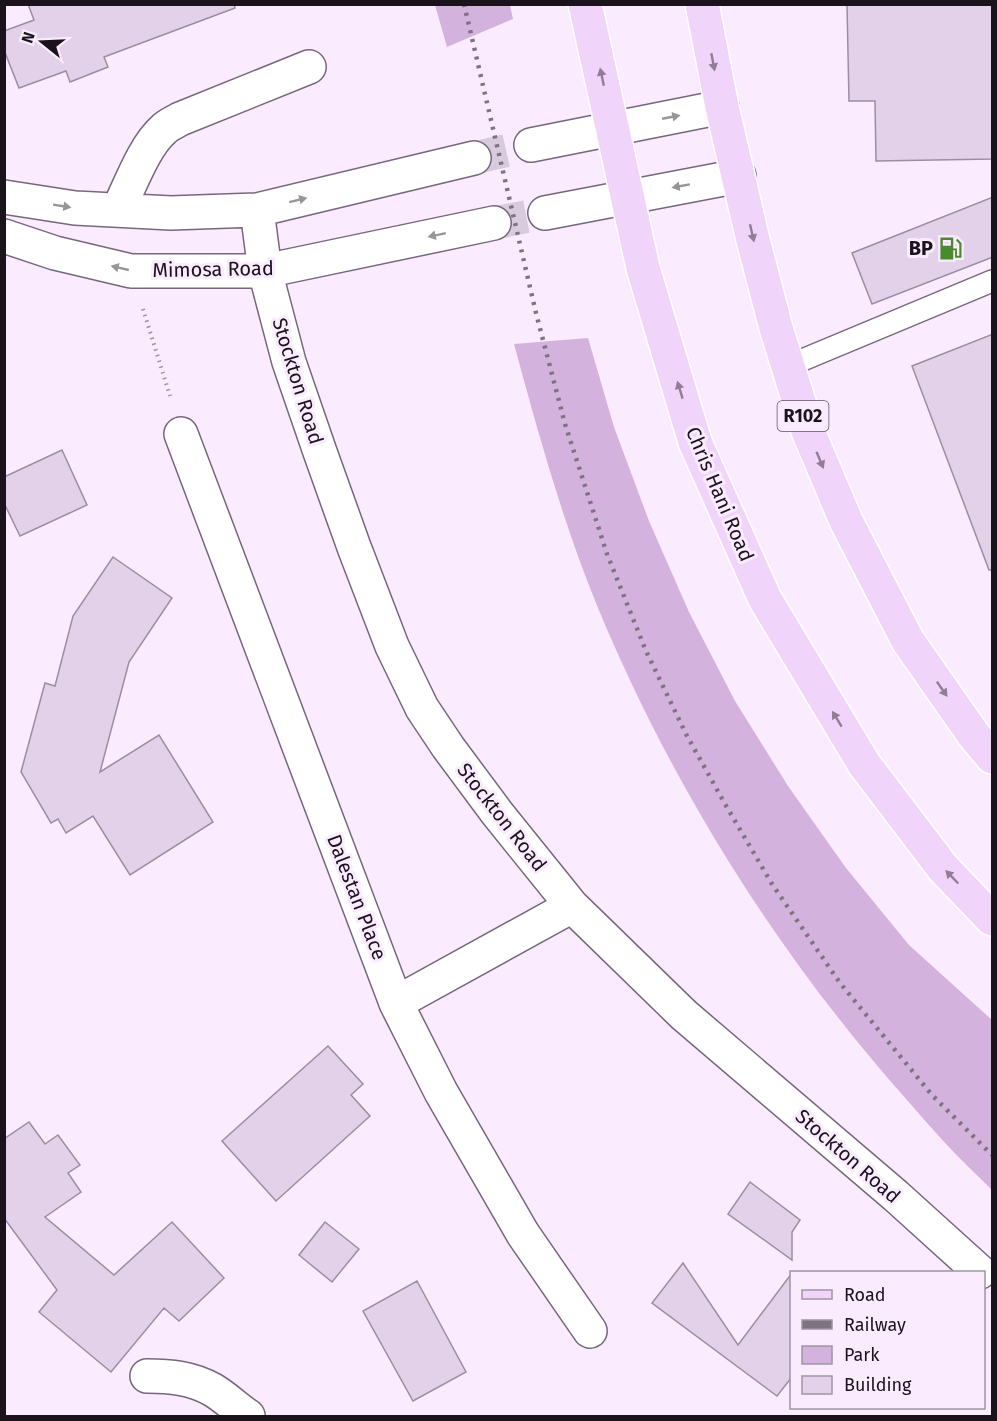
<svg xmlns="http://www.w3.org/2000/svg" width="997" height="1421" viewBox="0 0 997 1421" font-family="'Fira Sans',sans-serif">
<rect width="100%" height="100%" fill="#faebff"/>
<path fill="#d3b3dd" d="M 435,5 L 510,5 L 513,19 L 447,47 Z
M 588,338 L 614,427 L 649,521 L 689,612 L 735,701 L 788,786 L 846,868 L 909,945 L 992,1020 L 992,1190 C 977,1175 961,1160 947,1145 C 933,1130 920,1115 907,1100 C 778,955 673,788 598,608 C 563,523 538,433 514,344 Z"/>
<path fill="#e3d1e9" stroke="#9d8ca3" stroke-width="1.5" d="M 28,4 L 234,4 L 235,8 L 104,57 L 108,67 L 70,82 L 66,71 L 19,88 L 4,50 L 4,31 L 34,20 Z
M 847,4 L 993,4 L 993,159 L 876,161 L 875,101 L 849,101 Z
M 993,197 L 993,257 L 872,304 L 852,253 Z
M 993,334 L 993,570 L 989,570 L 912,366 Z
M 62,450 L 87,505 L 20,536 L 4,503 L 4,477 Z
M 113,557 L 172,598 L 129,662 L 100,772 L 159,735 L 213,822 L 130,875 L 93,816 L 66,833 L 58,819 L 51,823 L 21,772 L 45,683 L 55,686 L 73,616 Z
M 328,1046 L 363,1084 L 351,1095 L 370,1116 L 276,1201 L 222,1141 Z
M 29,1122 L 45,1144 L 58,1135 L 80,1165 L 68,1173 L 81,1192 L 45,1217 L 114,1275 L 172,1222 L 224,1278 L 179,1321 L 164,1308 L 111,1372 L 39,1312 L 57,1290 L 4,1218 L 4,1139 Z
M 750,1182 L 800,1220 L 792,1232 L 792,1260 L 728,1214 Z
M 325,1222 L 359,1249 L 332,1282 L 299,1255 Z
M 683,1263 L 738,1345 L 792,1273 L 792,1377 L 777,1396 L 652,1303 Z
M 417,1281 L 466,1372 L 413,1401 L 363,1311 Z"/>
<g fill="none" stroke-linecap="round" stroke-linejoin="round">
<path stroke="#d8cbdd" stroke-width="33" stroke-dasharray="33 16" stroke-linecap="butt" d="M 474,158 L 531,145
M 494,223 L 545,213"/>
<defs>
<path id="lane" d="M 788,366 L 992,281"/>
<path id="street" d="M 531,145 L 722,107
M 4,197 L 75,208 L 171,213 L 257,210 L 474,158
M 118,210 C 130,186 144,146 164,129 C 168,125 175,122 180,119 L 309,67
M 257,210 L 265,271 L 289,362 L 320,452 L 354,547 L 392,646 L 422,708 L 448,747 L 497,813 L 572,906 L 684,1015 L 896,1196 L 980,1272
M 545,213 L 739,176
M 4,236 L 55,253 L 131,271 L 265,271 L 494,223
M 181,434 L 396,1003 L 441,1092 L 523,1234 L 590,1331
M 396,1003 L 572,906
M 147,1376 C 170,1376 192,1378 213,1390 C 225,1397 236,1408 248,1416"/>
<path id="primary" d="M 585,4 L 643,268 L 695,442 L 765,599 L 864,764 L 943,868 L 992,919
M 702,4 L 722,107 L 753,240 L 776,328 L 808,431 L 846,521 L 908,641 L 973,734 L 992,757"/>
</defs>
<use href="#lane" stroke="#77677d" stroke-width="24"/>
<use href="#street" stroke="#77677d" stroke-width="36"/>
<use href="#primary" stroke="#fff" stroke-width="36"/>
<path stroke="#9d92a1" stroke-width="4" stroke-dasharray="1.5 4.5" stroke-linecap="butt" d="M 143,309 L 170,396"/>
<use href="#lane" stroke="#fff" stroke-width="21"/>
<use href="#street" stroke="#fff" stroke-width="33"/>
<use href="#primary" stroke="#f1d4fa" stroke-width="33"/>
<path stroke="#7e7381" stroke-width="4.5" stroke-dasharray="3 6" stroke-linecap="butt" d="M 464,4 L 536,313 L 565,424 L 607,554 L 646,651 L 686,734 L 725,804 L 772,884 L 840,983 L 932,1095 L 992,1155"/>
</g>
<defs><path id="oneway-solid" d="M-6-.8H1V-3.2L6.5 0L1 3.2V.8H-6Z" transform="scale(1.5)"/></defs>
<g fill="#907d96">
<use href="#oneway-solid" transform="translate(713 62) rotate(79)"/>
<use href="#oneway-solid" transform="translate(602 77) rotate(-102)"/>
<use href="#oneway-solid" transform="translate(752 233) rotate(77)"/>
<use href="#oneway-solid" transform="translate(680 390) rotate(-107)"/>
<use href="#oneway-solid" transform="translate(820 460) rotate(67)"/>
<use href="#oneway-solid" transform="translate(942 689) rotate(55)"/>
<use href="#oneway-solid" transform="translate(837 719) rotate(-121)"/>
<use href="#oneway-solid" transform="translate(952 877) rotate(-134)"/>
</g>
<g fill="#989599">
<use href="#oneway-solid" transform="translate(671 117) rotate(-11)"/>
<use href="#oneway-solid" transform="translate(681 186) rotate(170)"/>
<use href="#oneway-solid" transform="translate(298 200) rotate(-14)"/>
<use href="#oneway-solid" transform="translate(62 206) rotate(9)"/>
<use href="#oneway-solid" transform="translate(437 235) rotate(168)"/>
<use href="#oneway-solid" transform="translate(120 268) rotate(-167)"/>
</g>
<defs>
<symbol id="fuel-bare" viewBox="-9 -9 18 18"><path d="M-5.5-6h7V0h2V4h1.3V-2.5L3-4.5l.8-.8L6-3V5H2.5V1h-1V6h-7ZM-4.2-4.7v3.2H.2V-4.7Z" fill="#498a2c" stroke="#faebff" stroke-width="2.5" paint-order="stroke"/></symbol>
</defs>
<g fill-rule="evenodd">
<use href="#fuel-bare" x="934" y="232" width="33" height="33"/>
</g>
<g text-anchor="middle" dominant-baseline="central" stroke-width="6" stroke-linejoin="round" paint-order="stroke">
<rect fill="#faebff" stroke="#5d5460" stroke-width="1.5" x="777.5" y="401" width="51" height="30" rx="4.5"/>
<g font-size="18" font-weight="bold" fill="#1a131c">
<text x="803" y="416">R102</text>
</g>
<g font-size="20" font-weight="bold" fill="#1a131c" stroke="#faebff" text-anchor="end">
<text x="933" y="248">BP</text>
</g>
<g font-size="20" fill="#1a131c" stroke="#faebff">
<text transform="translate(213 269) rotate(-1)">Mimosa Road</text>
<text transform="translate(298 381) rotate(73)">Stockton Road</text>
<text transform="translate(720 494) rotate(67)">Chris Hani Road</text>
<text transform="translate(502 817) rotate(52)">Stockton Road</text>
<text transform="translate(357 897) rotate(69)">Dalestan Place</text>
<text transform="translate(848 1156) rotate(41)">Stockton Road</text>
</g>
</g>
<rect width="997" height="1421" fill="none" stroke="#1a131c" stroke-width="12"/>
<rect x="790" y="1271" width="195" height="138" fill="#faebff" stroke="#a095a4" stroke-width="1.5"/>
<rect x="802" y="1290" width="30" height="9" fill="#f1d4fa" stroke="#a095a4" stroke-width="1.5"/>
<text x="844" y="1301" font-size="18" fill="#1a131c">Road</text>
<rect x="802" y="1320" width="30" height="9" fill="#7e7381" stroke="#a095a4" stroke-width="1.5"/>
<text x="844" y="1331" font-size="18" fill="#1a131c">Railway</text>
<rect x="802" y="1346" width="30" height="18" fill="#d3b3dd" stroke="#a095a4" stroke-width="1.5"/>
<text x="844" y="1361" font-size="18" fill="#1a131c">Park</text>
<rect x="802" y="1376" width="30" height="18" fill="#e3d1e9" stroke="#a095a4" stroke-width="1.5"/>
<text x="844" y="1391" font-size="18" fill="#1a131c">Building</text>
<g transform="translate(42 42) rotate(288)" stroke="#faebff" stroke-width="4.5" paint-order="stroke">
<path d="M0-4.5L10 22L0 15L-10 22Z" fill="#1a131c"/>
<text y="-9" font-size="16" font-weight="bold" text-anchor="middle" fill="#1a131c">N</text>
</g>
</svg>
